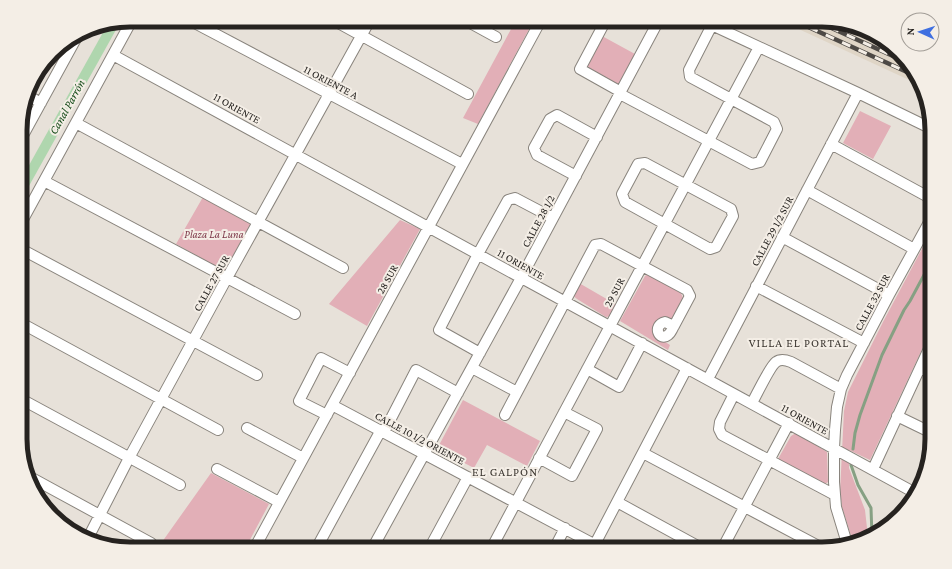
<svg xmlns="http://www.w3.org/2000/svg" width="952" height="569" viewBox="0 0 952 569" font-family="'Crimson Pro',serif">
<rect width="100%" height="100%" fill="#e7e1d9"/>
<path fill="#dfd5c6" d="M 779,20 L 822,20 L 842,25 L 890,48 L 917,75 L 920,85 Z"/>
<path fill="#e2afb7" d="M 516,20 L 534,20 L 478,124 L 463,118 Z
M 602,36 L 635,54 L 618,86 L 585,68 Z
M 860,111 L 891,126 L 873,159 L 843,143 Z
M 203,197 L 251,224 L 224,271 L 176,244 Z
M 400,220 L 420,229 L 367,326 L 329,304 Z
M 932,230 L 932,328 L 870,460 L 849,450 L 849,468 L 865,510 L 868,537 L 853,542 L 842,507 L 840,492 L 844,411 L 848,392 L 883,322 Z
M 648,274 L 681,293 L 683,298 L 672,320 L 665,318 L 656,336 L 670,345 L 668,350 L 620,321 L 645,276 Z
M 579,283 L 617,305 L 611,316 L 606,317 L 577,299 L 572,295 Z
M 463,400 L 540,441 L 527,466 L 487,445 L 474,468 L 437,449 Z
M 796,433 L 827,452 L 828,482 L 825,484 L 778,459 L 791,436 Z
M 211,473 L 269,504 L 245,549 L 175,549 L 162,542 Z"/>
<g fill="none" stroke-linecap="round" stroke-linejoin="round">
<path stroke="#86a083" stroke-width="3" d="M 853,449 L 855,433 L 860,415 L 882,355 L 904,310 L 910,301 L 932,260
M 851,465 L 858,485 L 871,508 L 872,536"/>
<path stroke="#afd6ae" stroke-width="10" d="M 21,190 L 114,23"/>
<defs>
<path id="street" d="M 189,20 L 462,164
M 333,20 L 468,94
M 465,20 L 496,37
M 606,20 L 580,69 L 621,92
M 701,20 L 858,93 L 932,129
M 113,55 L 917,494
M 620,94 L 752,164 L 760,162 L 777,129 L 774,122 L 690,77 L 689,70 L 712,25
M 27,95 L 41,103
M 76,123 L 343,268
M 21,139 L 78,35
M 831,144 L 932,199
M 645,163 L 731,209 L 733,216 L 716,247 L 710,249 L 625,202 L 622,194 L 638,164 Z
M 576,176 L 537,155 L 534,148 L 550,119 L 557,115 L 597,137
M 44,181 L 295,314
M 807,190 L 914,249
M 21,223 L 132,20
M 782,237 L 889,295
M 21,249 L 257,375
M 756,286 L 864,343
M 665,322 L 674,326 C 672,329 671,333 668,335 C 659,342 652,325 665,322 Z
M 21,323 L 218,430
M 480,353 L 439,330 L 478,254 L 508,200 L 515,198 L 553,218
M 472,368 L 517,392
M 920,368 L 932,373
M 587,369 L 619,387 L 642,343
M 708,379 L 858,93
M 734,394 L 720,422 L 719,429 L 722,435 L 835,495
M 21,399 L 180,485
M 752,403 C 756,396 770,366 776,362 C 780,359 786,360 791,362 L 841,389
M 332,405 L 603,549
M 327,415 L 299,401 L 321,358 L 350,373
M 505,415 L 595,245 L 601,244 L 687,290 L 690,296 L 674,326
M 897,416 L 932,433
M 247,428 L 303,458
M 384,432 L 416,370 L 458,393
M 643,453 L 824,549
M 539,458 L 572,476 L 597,429 L 564,412
M 217,469 L 279,502
M 873,469 L 932,342
M 30,477 L 151,543 L 157,549
M 617,502 L 703,549
M 88,538 L 129,458 L 227,278 L 370,20
M 595,544 L 687,368
M 846,544 L 846,540 L 836,507 L 834,482 L 834,448 L 835,430 L 837,407 L 841,389 L 847,375 L 889,295 L 932,217
M 254,549 L 541,20
M 316,549 L 381,430
M 372,549 L 521,278 L 659,20
M 429,549 L 468,477
M 491,549 L 759,47
M 554,549 L 565,528
M 722,549 L 789,423"/>
</defs>
<use href="#street" stroke="#89847d" stroke-width="12"/>
<use href="#street" stroke="#fff" stroke-width="10"/>
<defs>
<path id="rail" d="M 793,20 L 918,77
M 814,20 L 904,61"/>
</defs>
<use href="#rail" stroke="#4d4945" stroke-width="4.5"/>
<use href="#rail" stroke="#f4eee6" stroke-width="3" stroke-dasharray="9" stroke-linecap="butt"/>
</g>
<g text-anchor="middle" dominant-baseline="central" stroke-width="4" stroke-linejoin="round" paint-order="stroke">
<g font-size="11" fill="#262320" stroke="#f4eee6">
<text transform="translate(331 82) rotate(28)">11 ORIENTE A</text>
<text transform="translate(237 108) rotate(29)">11 ORIENTE</text>
<text transform="translate(538 221) rotate(-62)">CALLE 28 1/2</text>
<text transform="translate(772 231) rotate(-62)">CALLE 29 1/2 SUR</text>
<text transform="translate(521 264) rotate(29)">11 ORIENTE</text>
<text transform="translate(387 279) rotate(-61)">28 SUR</text>
<text transform="translate(211 283) rotate(-61)">CALLE 27 SUR</text>
<text transform="translate(614 292) rotate(-62)">29 SUR</text>
<text transform="translate(872 302) rotate(-62)">CALLE 32 SUR</text>
<text transform="translate(805 419) rotate(29)">11 ORIENTE</text>
<text transform="translate(420 438) rotate(28)">CALLE 10 1/2 ORIENTE</text>
</g>
<g font-size="11" font-style="italic" fill="#7e3849" stroke="#f4eee6">
<text x="214" y="234">Plaza La Luna</text>
</g>
<g font-size="12" font-style="italic" fill="#134a17" stroke="#f4eee6">
<text transform="translate(67 107) rotate(-61)">Canal Parrón</text>
</g>
<g font-size="12" letter-spacing="1" fill="#3c3731" stroke="#f4eee6">
<text x="799" y="343">VILLA EL PORTAL</text>
<text x="505" y="472">EL GALPÓN</text>
</g>
</g>
<path d="M0 0H952V569H0ZM130 27H822A103 103 0 0 1 925 130V439A103 103 0 0 1 822 542H130A103 103 0 0 1 27 439V130A103 103 0 0 1 130 27Z" fill="#f4eee6" fill-rule="evenodd"/>
<path fill="none" stroke="#262320" stroke-width="5" d="M130 27H822A103 103 0 0 1 925 130V439A103 103 0 0 1 822 542H130A103 103 0 0 1 27 439V130A103 103 0 0 1 130 27Z"/>
<g transform="translate(920 32) rotate(273)"><circle r="19" fill="#f4eee6" stroke="#a29d97"/>
<path d="M0-3L7 15L0 10L-7 15Z" fill="#3f6fe0"/>
<text y="-6" font-size="11" font-weight="bold" text-anchor="middle" fill="#262320">N</text>
</g>
</svg>
